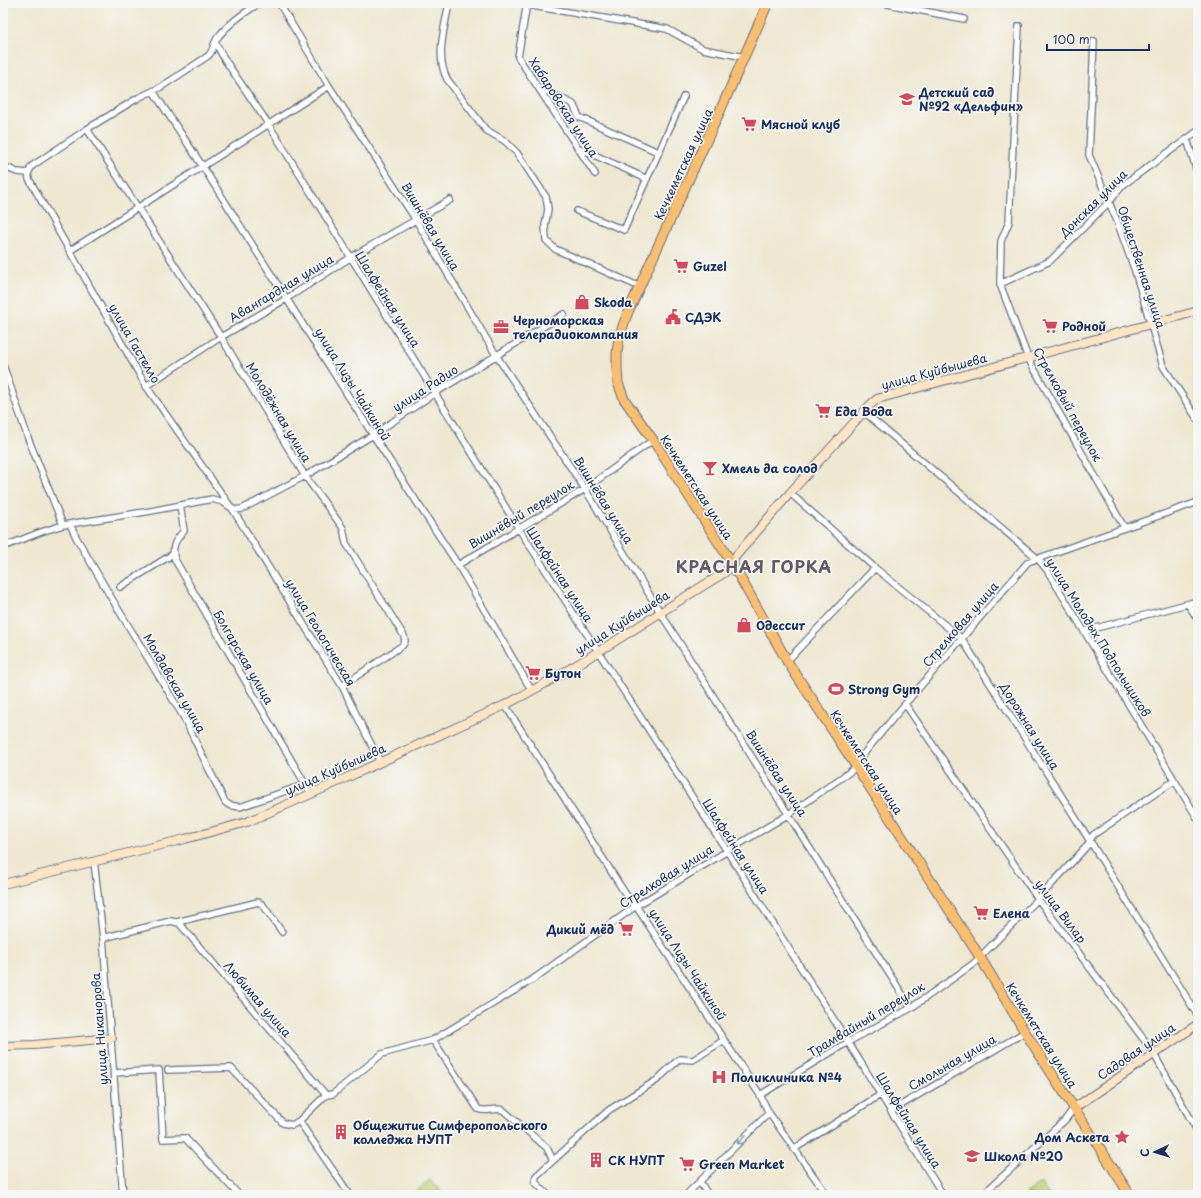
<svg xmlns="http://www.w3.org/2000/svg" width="1201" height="1198" viewBox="0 0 1201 1198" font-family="'Playpen Sans',sans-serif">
<rect width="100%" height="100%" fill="#f6f6f2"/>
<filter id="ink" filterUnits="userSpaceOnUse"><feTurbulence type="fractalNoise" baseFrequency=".025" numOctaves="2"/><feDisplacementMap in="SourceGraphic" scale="8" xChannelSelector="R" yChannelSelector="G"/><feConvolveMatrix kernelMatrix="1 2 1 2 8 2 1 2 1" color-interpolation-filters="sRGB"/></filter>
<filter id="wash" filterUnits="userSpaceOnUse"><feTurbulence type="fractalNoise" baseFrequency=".012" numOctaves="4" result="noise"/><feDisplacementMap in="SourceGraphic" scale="16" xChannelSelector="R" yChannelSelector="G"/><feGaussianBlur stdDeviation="0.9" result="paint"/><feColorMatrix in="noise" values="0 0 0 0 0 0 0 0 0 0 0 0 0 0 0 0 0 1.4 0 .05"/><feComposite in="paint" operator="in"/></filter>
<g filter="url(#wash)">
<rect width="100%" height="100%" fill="#eee8d1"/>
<path fill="#b9cc6f" stroke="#6a7e66" d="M 430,1180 L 444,1195 L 413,1195 L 413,1194 Z
M 1041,1183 L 1049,1195 L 1028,1195 L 1026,1193 Z"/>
</g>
<g filter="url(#ink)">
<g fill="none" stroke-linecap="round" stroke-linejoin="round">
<defs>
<path id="street" d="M 279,3 L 329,86 L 416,220 L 496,355 L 585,489 L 660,612 L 911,1008
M 449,3 C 445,27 435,56 447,79 L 486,130 L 505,141 L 517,153 L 546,197 L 548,209 L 545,226 L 546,240 L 555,249 L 640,287
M 527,3 L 518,57 L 595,174
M 883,3 L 964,19
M 527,5 L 667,29 L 703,49 L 745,57
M 1019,26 L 1009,222 L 1001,241 L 1000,284 L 1028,358 L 1124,527
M 1094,41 L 1089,155 L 1117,221 L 1135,271 L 1163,366 L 1198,420
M 215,42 L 225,60 L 269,125 L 519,529 L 727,851 L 848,1042 L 943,1195
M 538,87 L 573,104 L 579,117 L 658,152
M 153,91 L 203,167 L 373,435 L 458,565 L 532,691
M 87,129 L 221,337 L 305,476 L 343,528 L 346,543 L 404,636 L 405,641 L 403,645 L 342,686
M 1187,139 L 1198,175
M 577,147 L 647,179
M 3,166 L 17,172 L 28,173
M 28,173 L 29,179 L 146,386 L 233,510 L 342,686 L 380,762
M 28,173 L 32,166 L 87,129 L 138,98 L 161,87 L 208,56 C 214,51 213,43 218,37 C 229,23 245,12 260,3
M 577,211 L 624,230 L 684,96
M 71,250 L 329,86
M 1000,284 L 1050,261 L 1109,202 L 1123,185 L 1198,131
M 3,365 L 28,438 L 63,525
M 146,386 L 221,337 L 286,299 L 350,258 L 450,200
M 864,412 L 1037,558 L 1047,570 L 1198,819
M 790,493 L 875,568 L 962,639 L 1090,841 L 1198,1016
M 180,505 L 184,531 C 175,540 171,547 175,560 L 311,794
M 233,510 L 242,509 L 305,476 L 373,435 L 435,393 L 564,314
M 70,524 L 76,537 L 112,599 L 183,716 L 225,802 L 229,805 L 240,807 L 306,784
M 3,547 L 41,532 L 63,525 L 151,511 L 212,499 L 223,502 L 230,507
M 458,565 L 585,489 L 653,440
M 120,587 L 173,554
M 1188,604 L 1198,620
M 1085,631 L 1198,601
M 787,661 L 875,568
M 905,704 L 1038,899 L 1151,1049 L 1198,1132
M 505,705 L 630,901 L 636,906 L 760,1095 L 769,1113 L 827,1195
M 94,861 L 103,938 L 123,1195
M 177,922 L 258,902 L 263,905 L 282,932
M 103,938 L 171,921 L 179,923 L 326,1095
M 433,1040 L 478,1109 C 487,1113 494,1107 503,1110 L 547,1148 L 553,1160
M 168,1070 L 231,1068 L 283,1123 L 292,1125 L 299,1121 L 326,1095 L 333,1094 L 382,1054 L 433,1040 L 532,980 L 636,906 L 789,814 L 851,771 L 856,766 L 861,757 L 905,704 L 1028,562 L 1198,502
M 114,1073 L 159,1070 L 163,1139 L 185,1138 L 239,1195
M 760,1095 L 848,1042 L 911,1008 L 973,964 L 1038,899 L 1087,846 L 1093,835 L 1174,781
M 891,1111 L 1025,1032
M 299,1121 L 350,1195
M 794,1149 L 880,1095
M 700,1182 L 708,1195
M 548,1195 L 535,1182 L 536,1176 L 609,1110 L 657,1080 L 676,1062 L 680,1059 L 693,1060 L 724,1040
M 686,1195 L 769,1113
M 982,1195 L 1065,1120 L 1074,1108"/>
<path id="secondary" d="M 3,884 L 185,839 L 247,822 L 311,794 L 505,705 C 581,666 651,617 724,573 L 733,565 L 734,558 L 790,493 L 870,405 L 877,399 L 1198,311
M 3,1046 L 34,1045 L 112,1038
M 1074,1108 L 1198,1024"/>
<path id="primary" d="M 768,3 L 720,111 L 628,312 L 619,337 L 617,353 L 617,368 L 618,383 L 624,399 L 653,440 L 733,565 L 787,661 L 856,766 L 980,957 L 1025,1032 L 1130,1195"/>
</defs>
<use href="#street" stroke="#657086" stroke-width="8"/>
<use href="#secondary" stroke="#657086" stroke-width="10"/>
<use href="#primary" stroke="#657086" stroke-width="11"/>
<use href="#street" stroke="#fff" stroke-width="5.5"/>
<use href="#secondary" stroke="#fde5c5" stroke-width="8"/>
<use href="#primary" stroke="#fbbd6e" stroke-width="9"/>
</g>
<defs><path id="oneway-shaft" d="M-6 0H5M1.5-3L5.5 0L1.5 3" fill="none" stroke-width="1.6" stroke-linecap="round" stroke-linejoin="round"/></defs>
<use stroke="#8d97ae" href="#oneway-shaft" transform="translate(741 1140) rotate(135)"/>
</g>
<defs>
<symbol id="school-bare" viewBox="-9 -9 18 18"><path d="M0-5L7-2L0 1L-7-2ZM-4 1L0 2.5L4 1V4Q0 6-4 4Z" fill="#d1495b" stroke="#f6f6f2" stroke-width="2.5" paint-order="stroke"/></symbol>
<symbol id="supermarket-bare" viewBox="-9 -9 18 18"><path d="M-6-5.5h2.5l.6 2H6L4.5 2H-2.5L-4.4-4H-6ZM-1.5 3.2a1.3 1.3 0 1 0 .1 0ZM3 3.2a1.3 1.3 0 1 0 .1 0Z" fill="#d1495b" stroke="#f6f6f2" stroke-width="2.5" paint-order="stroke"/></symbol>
<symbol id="shop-bare" viewBox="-9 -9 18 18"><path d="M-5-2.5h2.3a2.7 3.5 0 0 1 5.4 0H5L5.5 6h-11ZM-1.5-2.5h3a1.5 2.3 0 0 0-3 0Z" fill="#d1495b" stroke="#f6f6f2" stroke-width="2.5" paint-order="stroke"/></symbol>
<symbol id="civic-bare" viewBox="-9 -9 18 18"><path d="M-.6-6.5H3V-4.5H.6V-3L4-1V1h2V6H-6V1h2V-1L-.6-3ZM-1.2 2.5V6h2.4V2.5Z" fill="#d1495b" stroke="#f6f6f2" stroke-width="2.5" paint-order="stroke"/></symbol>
<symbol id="office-bare" viewBox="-9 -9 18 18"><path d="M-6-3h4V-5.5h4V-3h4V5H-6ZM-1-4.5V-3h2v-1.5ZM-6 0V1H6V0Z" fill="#d1495b" stroke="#f6f6f2" stroke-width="2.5" paint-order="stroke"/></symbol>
<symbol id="bar-bare" viewBox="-9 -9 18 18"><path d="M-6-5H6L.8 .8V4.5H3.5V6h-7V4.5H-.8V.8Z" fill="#d1495b" stroke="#f6f6f2" stroke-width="2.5" paint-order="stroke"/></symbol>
<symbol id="stadium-bare" viewBox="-9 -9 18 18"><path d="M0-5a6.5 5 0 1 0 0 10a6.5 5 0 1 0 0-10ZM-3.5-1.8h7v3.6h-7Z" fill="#d1495b" stroke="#f6f6f2" stroke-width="2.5" paint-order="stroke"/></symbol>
<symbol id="hospital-bare" viewBox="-9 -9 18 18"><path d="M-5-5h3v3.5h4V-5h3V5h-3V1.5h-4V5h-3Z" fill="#d1495b" stroke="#f6f6f2" stroke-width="2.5" paint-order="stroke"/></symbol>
<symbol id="building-bare" viewBox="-9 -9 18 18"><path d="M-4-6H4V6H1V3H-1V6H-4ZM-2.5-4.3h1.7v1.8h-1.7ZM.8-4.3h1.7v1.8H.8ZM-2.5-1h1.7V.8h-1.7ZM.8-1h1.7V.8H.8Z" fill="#d1495b" stroke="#f6f6f2" stroke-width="2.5" paint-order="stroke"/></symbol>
<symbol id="sight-bare" viewBox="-9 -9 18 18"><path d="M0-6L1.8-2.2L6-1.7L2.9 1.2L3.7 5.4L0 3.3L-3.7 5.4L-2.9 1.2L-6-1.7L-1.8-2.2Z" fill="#d1495b" stroke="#f6f6f2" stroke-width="2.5" paint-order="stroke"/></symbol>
</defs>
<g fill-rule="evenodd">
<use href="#school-bare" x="896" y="88" width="22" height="22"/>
<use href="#supermarket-bare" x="738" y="113" width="22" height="22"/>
<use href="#supermarket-bare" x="670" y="255" width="22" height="22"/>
<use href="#shop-bare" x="571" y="291" width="22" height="22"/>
<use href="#civic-bare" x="662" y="306" width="22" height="22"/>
<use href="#supermarket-bare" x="1039" y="315" width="22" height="22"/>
<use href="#office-bare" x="490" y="316" width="22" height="22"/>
<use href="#supermarket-bare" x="812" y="400" width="22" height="22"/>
<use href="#bar-bare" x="699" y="457" width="22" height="22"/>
<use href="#shop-bare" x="733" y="614" width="22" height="22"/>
<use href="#supermarket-bare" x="522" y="662" width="22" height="22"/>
<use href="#stadium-bare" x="825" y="678" width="22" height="22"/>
<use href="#supermarket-bare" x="970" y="902" width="22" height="22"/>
<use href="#supermarket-bare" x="615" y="918" width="22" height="22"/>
<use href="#hospital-bare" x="708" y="1066" width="22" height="22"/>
<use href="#building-bare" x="330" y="1121" width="22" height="22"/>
<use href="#sight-bare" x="1111" y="1126" width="22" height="22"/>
<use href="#school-bare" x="961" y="1145" width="22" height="22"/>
<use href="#building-bare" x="585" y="1149" width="22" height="22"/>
<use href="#supermarket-bare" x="676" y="1153" width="22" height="22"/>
</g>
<g text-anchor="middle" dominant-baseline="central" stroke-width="3.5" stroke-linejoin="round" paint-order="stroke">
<g font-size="12" font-weight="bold" fill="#1b2f5e" stroke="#f6f6f2" text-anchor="start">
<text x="919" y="92">Детский сад<tspan x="919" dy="14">№92 «Дельфин»</tspan></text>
<text x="761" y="124">Мясной клуб</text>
<text x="693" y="266">Guzel</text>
<text x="594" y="302">Skoda</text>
<text x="685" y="317">СДЭК</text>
<text x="513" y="320">Черноморская<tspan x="513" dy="14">телерадиокомпания</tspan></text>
<text x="1062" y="326">Родной</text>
<text x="835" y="411">Еда Вода</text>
<text x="722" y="468">Хмель да солод</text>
<text x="756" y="625">Одессит</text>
<text x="545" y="673">Бутон</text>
<text x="848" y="689">Strong Gym</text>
<text x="993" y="913">Елена</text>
<text x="614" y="929" text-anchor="end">Дикий мёд</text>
<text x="731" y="1077">Поликлиника №4</text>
<text x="353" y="1125">Общежитие Симферопольского<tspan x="353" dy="14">колледжа НУПТ</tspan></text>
<text x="1110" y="1137" text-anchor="end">Дом Аскета</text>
<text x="984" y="1156">Школа №20</text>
<text x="608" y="1160">СК НУПТ</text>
<text x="699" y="1164">Green Market</text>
</g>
<g font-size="12" fill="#1b2f5e" stroke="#f6f6f2">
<text transform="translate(564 107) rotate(57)">Хабаровская улица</text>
<text transform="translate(683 164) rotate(-65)">Кечкеметская улица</text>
<text transform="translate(1093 203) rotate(-45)">Донская улица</text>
<text transform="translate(431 226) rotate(59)">Вишнёвая улица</text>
<text transform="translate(1142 267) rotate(72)">Общественная улица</text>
<text transform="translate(281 288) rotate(-31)">Авангардная улица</text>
<text transform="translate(388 299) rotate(58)">Шалфейная улица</text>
<text transform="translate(135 343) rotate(60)">улица Гастелло</text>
<text transform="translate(934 371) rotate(-15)">улица Куйбышева</text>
<text transform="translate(353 384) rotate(58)">улица Лизы Чайкиной</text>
<text transform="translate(425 388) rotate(-33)">улица Радио</text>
<text transform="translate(1068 404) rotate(61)">Стрелковый переулок</text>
<text transform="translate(279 412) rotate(59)">Молодёжная улица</text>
<text transform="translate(697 487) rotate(57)">Кечкеметская улица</text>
<text transform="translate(604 500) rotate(58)">Вишнёвая улица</text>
<text transform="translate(521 514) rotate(-31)">Вишнёвый переулок</text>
<text transform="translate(560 574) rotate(57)">Шалфейная улица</text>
<text transform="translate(622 622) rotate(-32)">улица Куйбышева</text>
<text transform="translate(960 624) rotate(-49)">Стрелковая улица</text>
<text transform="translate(321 632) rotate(59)">улица Геологическая</text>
<text transform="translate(1099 637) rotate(58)">улица Молодых Подпольщиков</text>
<text transform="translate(244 657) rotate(60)">Болгарская улица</text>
<text transform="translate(175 683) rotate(60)">Молдавская улица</text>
<text transform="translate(1030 726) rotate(58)">Дорожная улица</text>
<text transform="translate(867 762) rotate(57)">Кечкеметская улица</text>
<text transform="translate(335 769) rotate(-24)">улица Куйбышева</text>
<text transform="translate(777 773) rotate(57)">Вишнёвая улица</text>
<text transform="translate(736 846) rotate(57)">Шалфейная улица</text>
<text transform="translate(666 876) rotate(-32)">Стрелковая улица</text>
<text transform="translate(1061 911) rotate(53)">улица Вилар</text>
<text transform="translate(688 964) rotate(57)">улица Лизы Чайкиной</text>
<text transform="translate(258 999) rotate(49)">Любимая улица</text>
<text transform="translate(866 1019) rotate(-31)">Трамвайный переулок</text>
<text transform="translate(99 1029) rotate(-94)">улица Никанорова</text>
<text transform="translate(1042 1035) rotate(58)">Кечкеметская улица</text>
<text transform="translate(1136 1051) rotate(-34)">Садовая улица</text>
<text transform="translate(952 1062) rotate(-30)">Смольная улица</text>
<text transform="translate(909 1120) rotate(58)">Шалфейная улица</text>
</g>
<g font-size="16" font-weight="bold" letter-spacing="1" fill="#625a64" stroke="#f6f6f2">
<text x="754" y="566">КРАСНАЯ ГОРКА</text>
</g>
</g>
<rect width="1201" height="1198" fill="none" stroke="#f6f6f2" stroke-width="16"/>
<g transform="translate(1155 1152) rotate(266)" stroke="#f6f6f2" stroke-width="3" paint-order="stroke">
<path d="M0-3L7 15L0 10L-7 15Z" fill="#1b2f5e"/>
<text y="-6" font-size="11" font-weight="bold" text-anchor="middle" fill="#1b2f5e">С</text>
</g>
<path d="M1047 44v6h102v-6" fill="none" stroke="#1b2f5e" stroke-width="2"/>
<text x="1053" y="44" font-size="12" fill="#1b2f5e" stroke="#f6f6f2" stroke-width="3" paint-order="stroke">100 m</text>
</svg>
